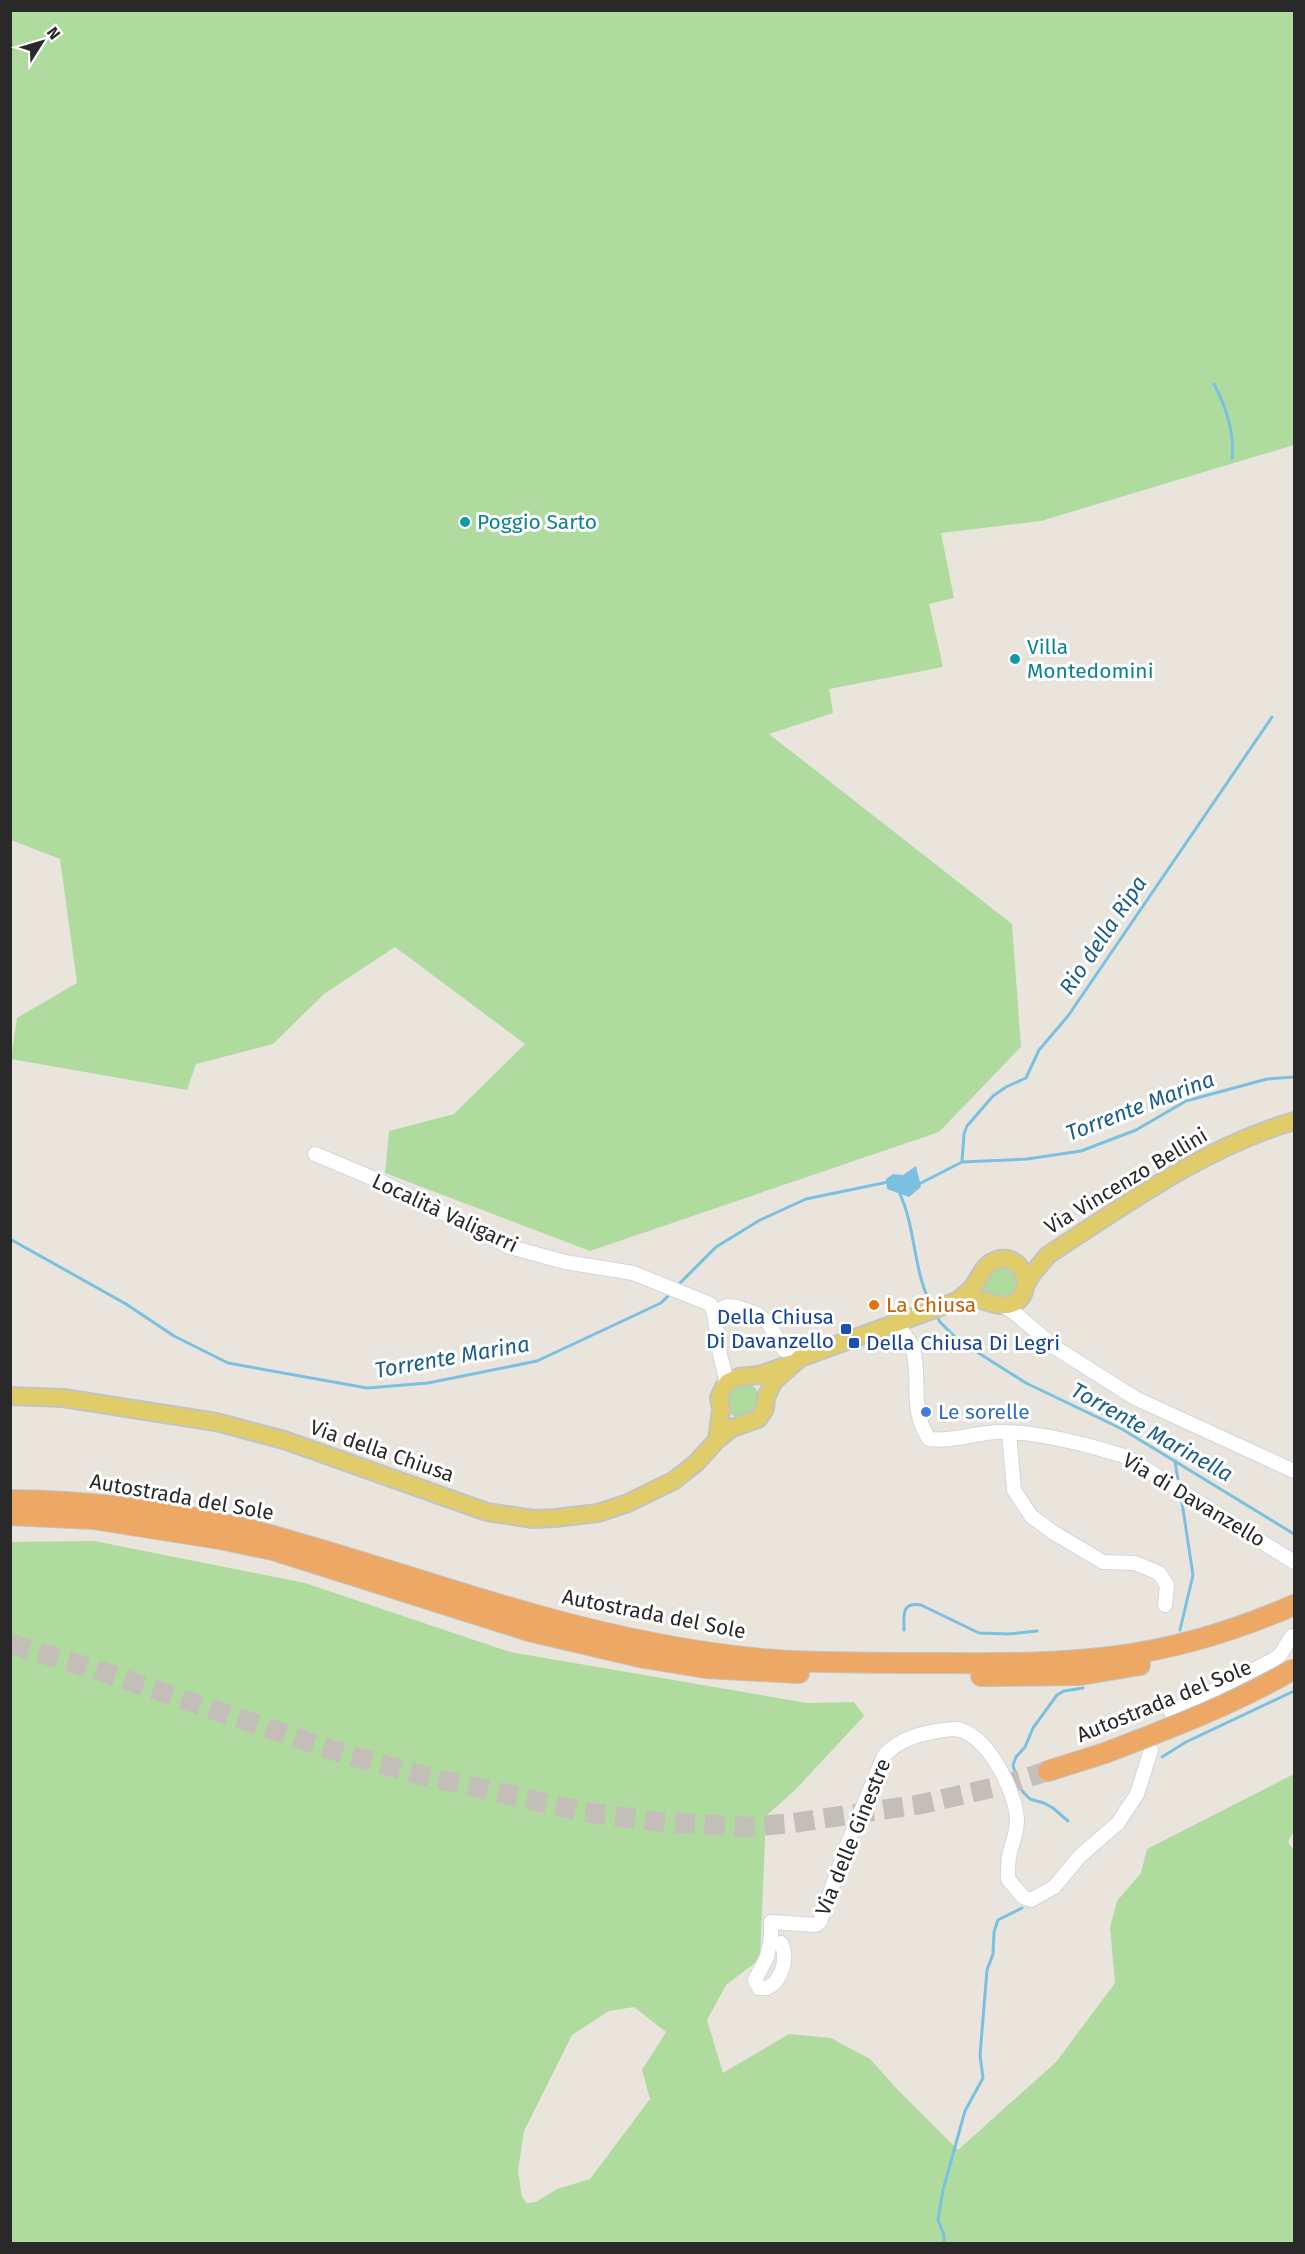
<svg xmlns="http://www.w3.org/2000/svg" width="1305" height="2254" viewBox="0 0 1305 2254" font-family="'Fira Sans',sans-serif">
<rect width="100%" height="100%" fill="#eae5dc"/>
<path fill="#afdb9e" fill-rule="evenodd" d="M 10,11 L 1294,11 L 1294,445 L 1041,521 L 941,533 L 954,598 L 929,604 L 943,667 L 829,689 L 833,713 L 769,734 L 1012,924 L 1021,1047 L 939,1132 L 590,1251 L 385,1173 L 389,1131 L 454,1114 L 525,1044 L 395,947 L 324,994 L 273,1044 L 196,1064 L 187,1090 L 11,1059 L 17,1018 L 77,983 L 60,859 L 11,840 Z
M 988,1265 L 1021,1267 L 1014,1303 L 982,1293 L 980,1287 Z
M724 1400a18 18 0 1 1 36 0a18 18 0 1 1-36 0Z
M 94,1541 L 305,1583 L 510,1652 L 807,1703 L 854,1702 L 864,1716 L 795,1790 L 766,1816 L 760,1959 L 726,1985 L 707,2020 L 723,2073 L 789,2034 L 831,2038 L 870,2059 L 898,2090 L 958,2150 L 1056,2062 L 1115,1983 L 1110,1927 L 1117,1901 L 1141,1873 L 1147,1849 L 1294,1774 L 1294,1831 L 1288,1842 L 1294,1851 L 1294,2243 L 11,2243 L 10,1542 ZM 634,2007 L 666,2032 L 642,2070 L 650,2099 L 590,2179 L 557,2189 L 536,2202 L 527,2203 L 522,2197 L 518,2171 L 524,2131 L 572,2035 L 609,2011 Z"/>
<path fill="#7ac0e1" d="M 916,1166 L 921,1187 L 909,1197 L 887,1189 L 886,1179 L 893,1174 L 903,1175 Z"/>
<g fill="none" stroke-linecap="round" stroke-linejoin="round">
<path stroke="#7ac0e1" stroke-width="3" d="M 1214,384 C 1226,407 1235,432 1232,458
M 962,1161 L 964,1134 L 967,1126 L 993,1096 L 1006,1087 L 1026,1078 L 1039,1050 L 1068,1016 L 1272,717
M 918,1183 L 921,1183 L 962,1162 L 1027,1159 L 1081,1151 L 1136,1130 L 1186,1101 L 1267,1079 L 1294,1077
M 900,1194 C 916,1229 913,1270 931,1305
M 10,1239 L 126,1304 L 174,1336 L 228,1363 L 367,1388 L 428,1383 L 537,1361 L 661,1303 L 672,1292
M 676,1287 L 716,1247 L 760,1220 L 806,1199 L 888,1182
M 935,1313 L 940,1322 L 958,1340 L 1026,1383 L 1122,1429 L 1294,1534
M 1175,1461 L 1178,1480
M 904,1630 C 904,1615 901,1602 921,1605 L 979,1633 L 1008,1634 L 1037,1631
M 1180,1630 L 1193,1575 L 1181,1496
M 1162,1757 L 1186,1742 L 1294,1691
M 1068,1821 L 1053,1808 L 1044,1803 L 1030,1799 L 1025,1794 L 1019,1787 L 1013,1765 L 1016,1757 L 1025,1747 L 1033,1728 L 1057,1695 L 1064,1691 L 1083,1688
M 944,2244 L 944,2235 L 938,2220 L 943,2190 L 965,2111 L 983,2078 L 980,2055 L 987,1970 L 993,1954 L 994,1932 L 998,1920 L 1022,1908"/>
<path stroke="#c3bfb8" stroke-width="20" stroke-dasharray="20 10" stroke-linecap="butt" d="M 10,1644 L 94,1669 L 335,1751 L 413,1773 L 584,1812 L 662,1822 L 746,1827 L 793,1823 L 922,1804 L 1004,1785 L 1048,1771"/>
<defs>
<path id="minor" d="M 315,1154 L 384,1183 L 510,1247 L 565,1262 L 633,1273 L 710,1304 L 714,1312 L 720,1355 L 726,1378 L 724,1387
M 1002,1306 L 1011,1310 L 1056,1348 L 1135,1398 L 1294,1471
M 714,1312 L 727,1306 L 738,1307 L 757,1314 L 768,1323 L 784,1350 L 804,1345 L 811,1353
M 899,1321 C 901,1336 910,1338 913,1349 C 921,1381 909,1409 929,1439 C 952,1442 975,1433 998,1432 C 1039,1431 1089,1445 1127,1457 L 1294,1562
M 1009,1433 L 1014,1490 L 1031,1516 L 1054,1533 L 1103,1562 L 1135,1563 L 1159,1573 L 1167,1585 L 1165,1605
M 1171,1712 L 1273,1660 L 1280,1655 L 1292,1636
M 781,1943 C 788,1958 783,1980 767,1988 L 759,1988 L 755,1980 L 767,1957 L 771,1938 L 771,1922 L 816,1925 L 820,1922 L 845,1850 L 884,1756 C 896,1741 919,1734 937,1731 C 943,1730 950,1729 956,1729 C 987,1733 1016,1792 1017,1820 C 1017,1833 1012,1844 1009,1856 C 1008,1863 1008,1872 1008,1879 L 1023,1897 L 1031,1900 L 1054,1887 L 1080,1856 L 1118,1823 L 1137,1794 L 1151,1750"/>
<path id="major" d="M 1026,1284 L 1032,1274 L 1048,1255 C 1127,1204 1203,1148 1294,1121
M 10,1396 L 63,1398 L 216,1422 L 284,1440 L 487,1512 L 533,1519 L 555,1518 L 598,1513 L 628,1503 L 673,1481 L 696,1463 L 717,1440 L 732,1428 L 758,1419 L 765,1409 L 766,1397 L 774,1381 L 800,1358 L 957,1301 C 964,1301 972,1299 980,1300 C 989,1301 997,1307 1007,1305 C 1040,1300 1024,1247 994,1261 C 982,1266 979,1280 971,1289 C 967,1294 961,1297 957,1301
M 717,1440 L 721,1410 L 719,1398 L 724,1387 L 728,1382 L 739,1377 L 759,1375 L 788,1365"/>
<path id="highway" d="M 10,1500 C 99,1501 192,1513 277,1537 C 364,1561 449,1591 536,1615 C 607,1635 689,1652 762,1659 C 814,1664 868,1662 920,1663 C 986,1663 1053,1665 1118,1656 C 1178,1648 1239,1629 1294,1605
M 10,1515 L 93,1519 L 220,1539 L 273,1550 L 529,1631 L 644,1658 L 706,1668 L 799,1673
M 981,1676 L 1080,1675 L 1140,1665
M 1048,1771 L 1105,1753"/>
</defs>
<use href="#minor" stroke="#d2d4e0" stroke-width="16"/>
<use href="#major" stroke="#c3c3c3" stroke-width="20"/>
<use href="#highway" stroke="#c3c3c3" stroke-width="22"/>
<use href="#minor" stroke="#fff" stroke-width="14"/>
<use href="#major" stroke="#e1cc6a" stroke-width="16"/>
<use href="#highway" stroke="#eda865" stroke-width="20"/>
<defs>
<path id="highway-bridge" d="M 1105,1753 C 1170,1728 1234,1704 1294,1669"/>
</defs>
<use href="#highway-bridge" stroke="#c3c3c3" stroke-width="22" stroke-linecap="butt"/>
<use href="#highway-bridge" stroke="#eda865" stroke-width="20"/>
</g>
<g fill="#0f9aa8" stroke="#fff" stroke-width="2">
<circle cx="465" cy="522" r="6"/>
<circle cx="1015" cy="659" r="6"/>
</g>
<circle fill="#e8710a" stroke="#fff" stroke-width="2" cx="874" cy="1305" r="6"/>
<g fill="#1a4fb4" stroke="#fff" stroke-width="2">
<rect x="840" y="1323" width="12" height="12" rx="3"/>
<rect x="848" y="1337" width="12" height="12" rx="3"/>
</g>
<circle fill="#3f7fe0" stroke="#fff" stroke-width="2" cx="926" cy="1412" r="6"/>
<g text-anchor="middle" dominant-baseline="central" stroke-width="6" stroke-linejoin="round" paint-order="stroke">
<g font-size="21" fill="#0d838f" stroke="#fff" text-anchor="start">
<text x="477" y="522">Poggio Sarto</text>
<text x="1027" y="647">Villa<tspan x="1027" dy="24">Montedomini</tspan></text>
</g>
<g font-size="21" fill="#292929" stroke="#fff">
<text transform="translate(1126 1181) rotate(-31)">Via Vincenzo Bellini</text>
<text transform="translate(445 1213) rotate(25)">Località Valigarri</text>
<text transform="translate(382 1451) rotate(19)">Via della Chiusa</text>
<text transform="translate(182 1497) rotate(10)">Autostrada del Sole</text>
<text transform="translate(1194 1500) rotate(31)">Via di Davanzello</text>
<text transform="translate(654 1614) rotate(11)">Autostrada del Sole</text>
<text transform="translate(1164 1701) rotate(-22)">Autostrada del Sole</text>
<text transform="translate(853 1837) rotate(-68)">Via delle Ginestre</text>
</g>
<g font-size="21" fill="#c56008" stroke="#fff" text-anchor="start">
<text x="886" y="1305">La Chiusa</text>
</g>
<g font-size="21" fill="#164399" stroke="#fff" text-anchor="end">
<text x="834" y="1317">Della Chiusa<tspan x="834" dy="24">Di Davanzello</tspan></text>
<text x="866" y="1343" text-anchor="start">Della Chiusa Di Legri</text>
</g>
<g font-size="21" fill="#366cbe" stroke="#fff" text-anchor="start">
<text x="938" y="1412">Le sorelle</text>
</g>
<g font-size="22" font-style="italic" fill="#1b5e8b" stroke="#fff">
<text transform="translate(1103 935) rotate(-56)">Rio della Ripa</text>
<text transform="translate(1140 1106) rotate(-21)">Torrente Marina</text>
<text transform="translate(452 1357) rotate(-10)">Torrente Marina</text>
<text transform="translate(1152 1432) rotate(29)">Torrente Marinella</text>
</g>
</g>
<rect width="1305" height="2254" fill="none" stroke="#292929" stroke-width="24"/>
<g transform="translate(42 42) rotate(53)" stroke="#ffffff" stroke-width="4.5" paint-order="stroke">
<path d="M0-4.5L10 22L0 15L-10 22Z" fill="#292929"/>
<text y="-9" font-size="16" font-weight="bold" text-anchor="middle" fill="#292929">N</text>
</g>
</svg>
